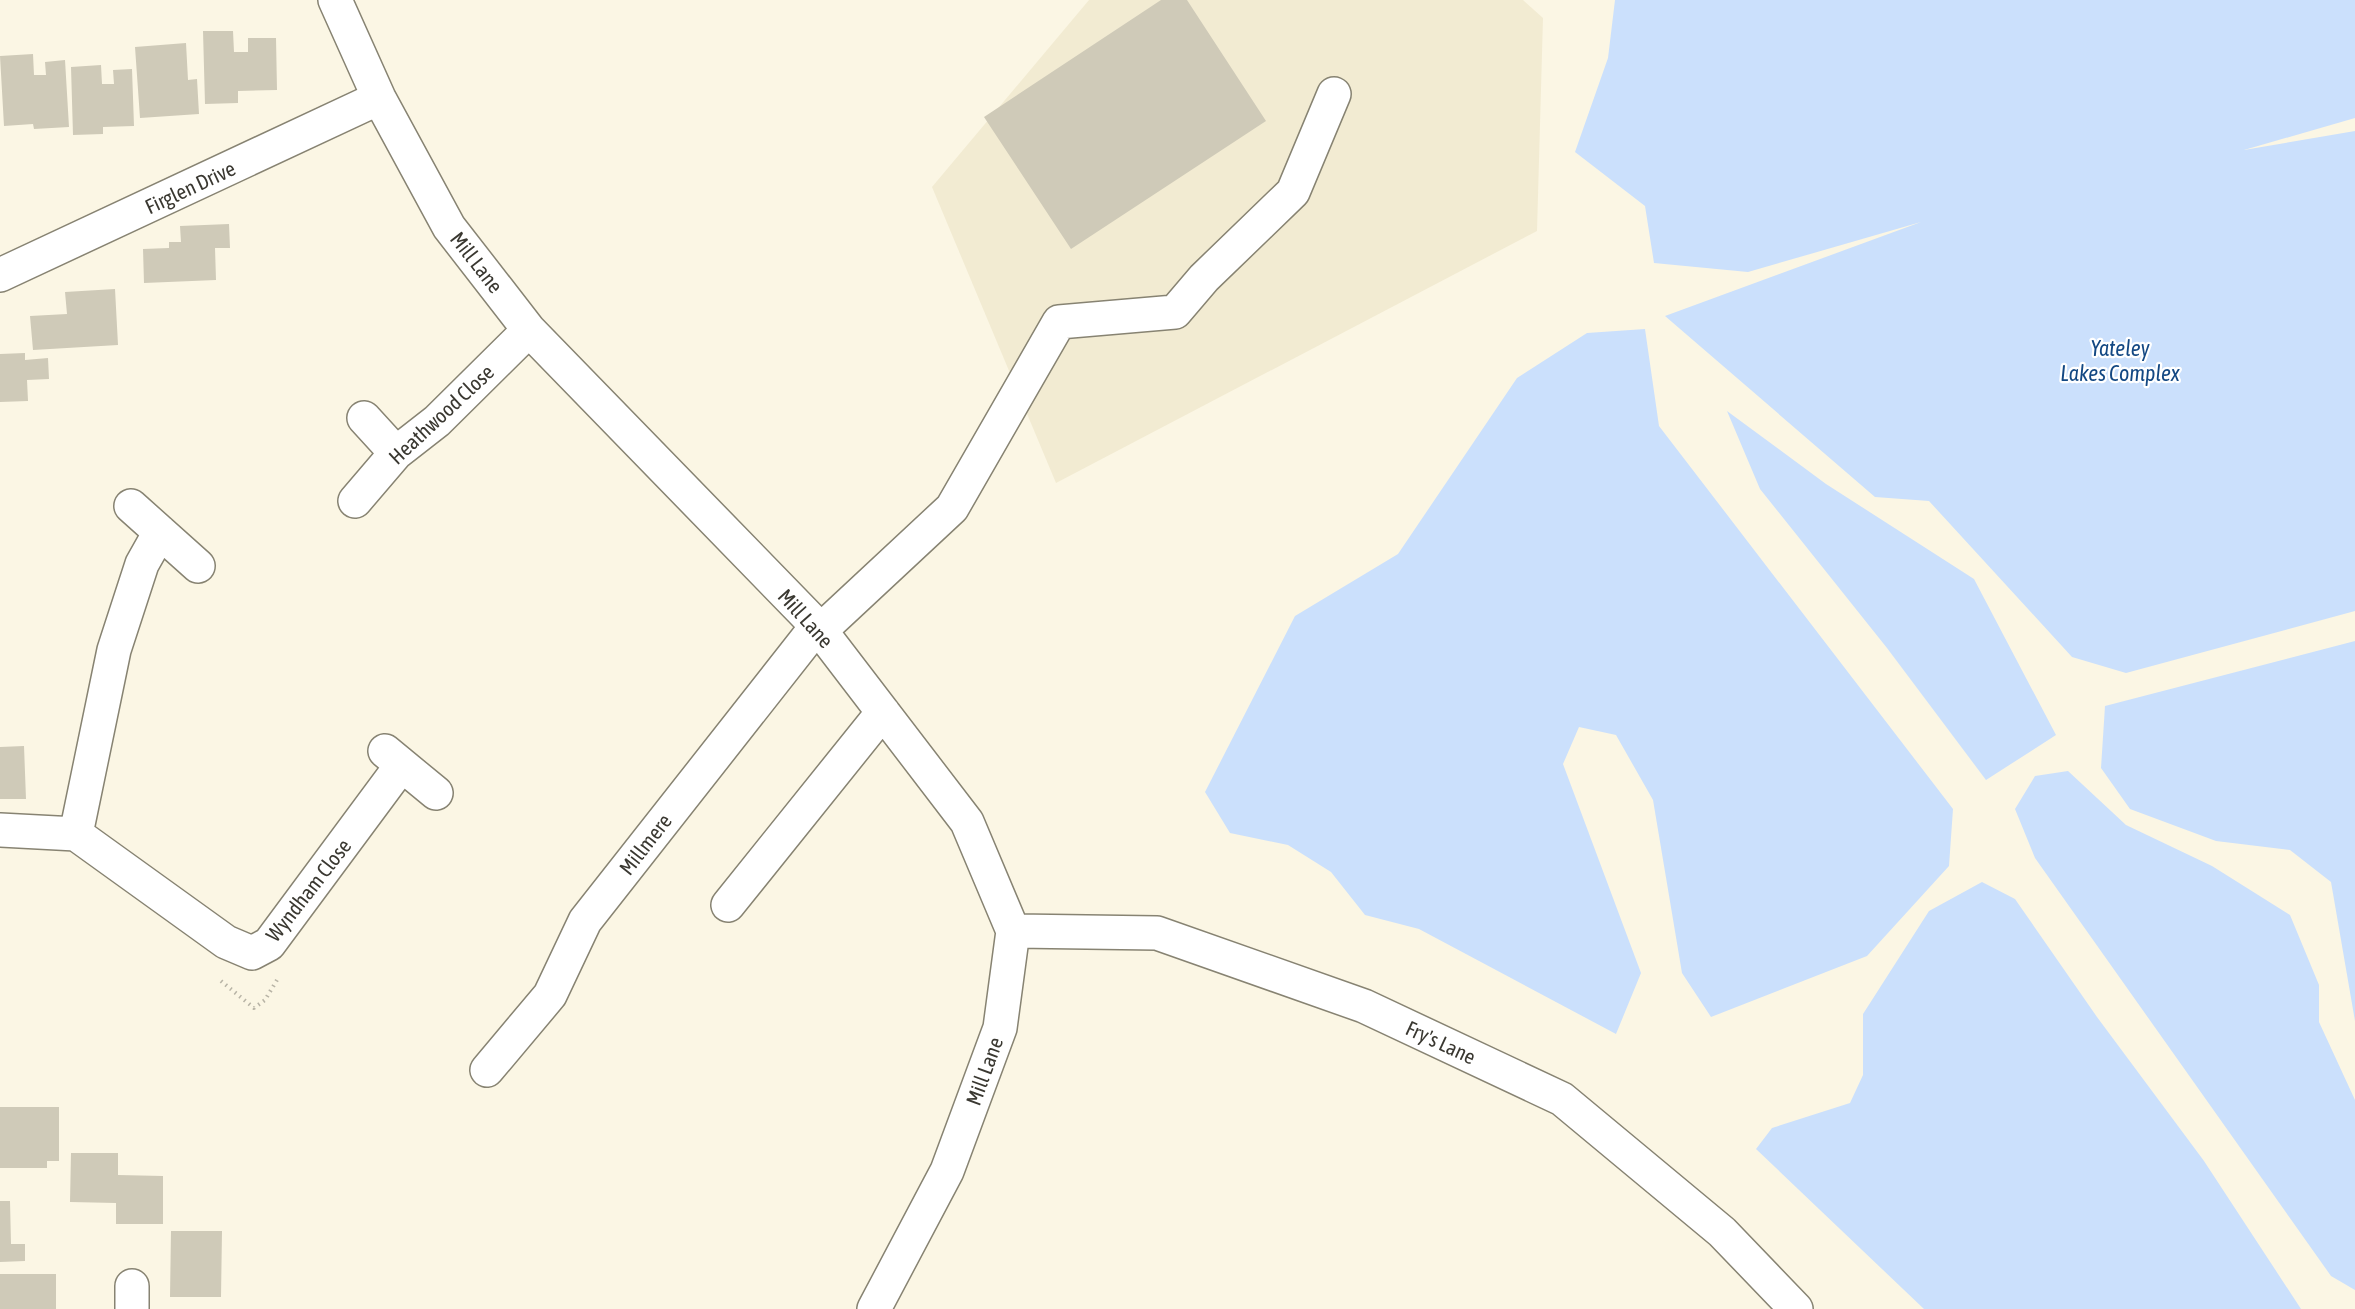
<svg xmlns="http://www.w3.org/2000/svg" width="2355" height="1309" viewBox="0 0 2355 1309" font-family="'Asap Condensed',sans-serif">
<rect width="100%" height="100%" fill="#fbf6e4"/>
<path fill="#f2ebd2" d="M 1089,0 L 1523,0 L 1543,18 L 1537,231 L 1056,483 L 932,187 Z"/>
<path fill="#cbe0fc" d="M 1615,0 L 2355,0 L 2355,118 L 2244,150 L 2355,131 L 2355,611 L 2126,673 L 2072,657 L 1929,501 L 1875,497 L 1665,316 L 1921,222 L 1748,272 L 1654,263 L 1645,206 L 1575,152 L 1608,58 Z
M 1645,329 L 1659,426 L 1953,809 L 1949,866 L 1867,956 L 1711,1017 L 1682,973 L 1653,800 L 1616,735 L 1579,727 L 1563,764 L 1641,973 L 1616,1034 L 1419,929 L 1365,915 L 1331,872 L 1288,845 L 1230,833 L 1205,792 L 1295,616 L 1398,554 L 1517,378 L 1587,333 Z
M 1727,411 L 1826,484 L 1974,579 L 2056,735 L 1986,780 L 1887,648 L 1760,489 Z
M 2355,641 L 2355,1021 L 2331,882 L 2290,850 L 2216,841 L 2130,809 L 2101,768 L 2105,706 Z
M 2068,771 L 2126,825 L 2212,866 L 2290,915 L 2319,985 L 2319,1022 L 2355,1100 L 2355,1290 L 2331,1276 L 2035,858 L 2015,809 L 2035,776 Z
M 1982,882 L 2015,899 L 2097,1017 L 2204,1161 L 2301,1309 L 1924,1309 L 1756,1149 L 1772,1128 L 1850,1103 L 1863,1075 L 1863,1014 L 1929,911 Z"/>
<path fill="#cfcab8" d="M 1161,0 L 1187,0 L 1266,121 L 1071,249 L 984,117 Z
M 203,31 L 233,31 L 234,52 L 248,52 L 248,38 L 276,38 L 277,90 L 238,91 L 238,103 L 205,104 Z
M 186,43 L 188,80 L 197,79 L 199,114 L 140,118 L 135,47 Z
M 33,54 L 34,75 L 46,75 L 45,62 L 65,60 L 69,127 L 34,129 L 33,124 L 4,126 L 0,56 Z
M 101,65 L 102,84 L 114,84 L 113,70 L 132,69 L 134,126 L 103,127 L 103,134 L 73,135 L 71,67 Z
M 229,224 L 230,248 L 215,248 L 216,280 L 144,283 L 143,249 L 169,248 L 169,242 L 181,242 L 180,226 Z
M 115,289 L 118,345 L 33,350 L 30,316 L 67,314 L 65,292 Z
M 25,353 L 25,360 L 48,358 L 49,379 L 27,380 L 28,401 L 0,402 L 0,354 Z
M 24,746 L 26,799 L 0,799 L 0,747 Z
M 0,1107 L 59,1107 L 59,1161 L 47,1161 L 47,1168 L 0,1168 Z
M 71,1153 L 118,1153 L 118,1175 L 163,1176 L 163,1224 L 116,1224 L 116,1203 L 70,1202 Z
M 0,1201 L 10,1201 L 11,1244 L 25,1244 L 25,1261 L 0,1262 Z
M 171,1231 L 222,1231 L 221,1297 L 170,1297 Z
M 0,1274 L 56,1274 L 56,1309 L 0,1309 Z"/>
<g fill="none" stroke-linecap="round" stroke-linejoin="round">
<defs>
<path id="minor" d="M 335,0 L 379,98 L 449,227 L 529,330 L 817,626 L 967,822 L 1013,931 L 1000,1028 L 947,1171 L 874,1309
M 0,275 L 379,98
M 364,418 L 396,453
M 355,501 L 396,453 L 437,421 L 529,330
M 131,506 L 198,566
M 820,631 L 952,508 L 1059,322 L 1175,312 L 1204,278 L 1293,192 L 1334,94
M 385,751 L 436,793
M 0,830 L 76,834 L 226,942 L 252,953 L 269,944 L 401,766
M 76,834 L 114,650 L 142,564 L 160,532
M 728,905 L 883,712
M 1013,931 L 1157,933 L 1364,1006 L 1562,1099 L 1722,1232 L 1796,1309
M 487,1070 L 550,995 L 585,921 L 817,626
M 132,1286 L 132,1309"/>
</defs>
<use href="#minor" stroke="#878372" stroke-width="36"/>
<path stroke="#b8b4a6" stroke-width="4" stroke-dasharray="1.5 4.5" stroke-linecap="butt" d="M 221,981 L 254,1008 L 265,1000 L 277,980"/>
<use href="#minor" stroke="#fff" stroke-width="33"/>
</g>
<g text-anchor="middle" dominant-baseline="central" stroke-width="4.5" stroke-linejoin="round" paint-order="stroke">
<g font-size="21" fill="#3a3831" stroke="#fff">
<text transform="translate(190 187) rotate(-25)">Firglen Drive</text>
<text transform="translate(477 262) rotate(52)">Mill Lane</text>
<text transform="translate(441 414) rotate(-43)">Heathwood Close</text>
<text transform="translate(806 618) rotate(48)">Mill Lane</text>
<text transform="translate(645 844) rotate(-52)">Millmere</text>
<text transform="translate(308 890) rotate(-52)">Wyndham Close</text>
<text transform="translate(1441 1042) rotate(25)">Fry's Lane</text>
<text transform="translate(984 1071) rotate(-70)">Mill Lane</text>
</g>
<g font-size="22" font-style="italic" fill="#134883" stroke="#fff">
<text x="2120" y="348">Yateley<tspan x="2120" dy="25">Lakes Complex</tspan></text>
</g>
</g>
</svg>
